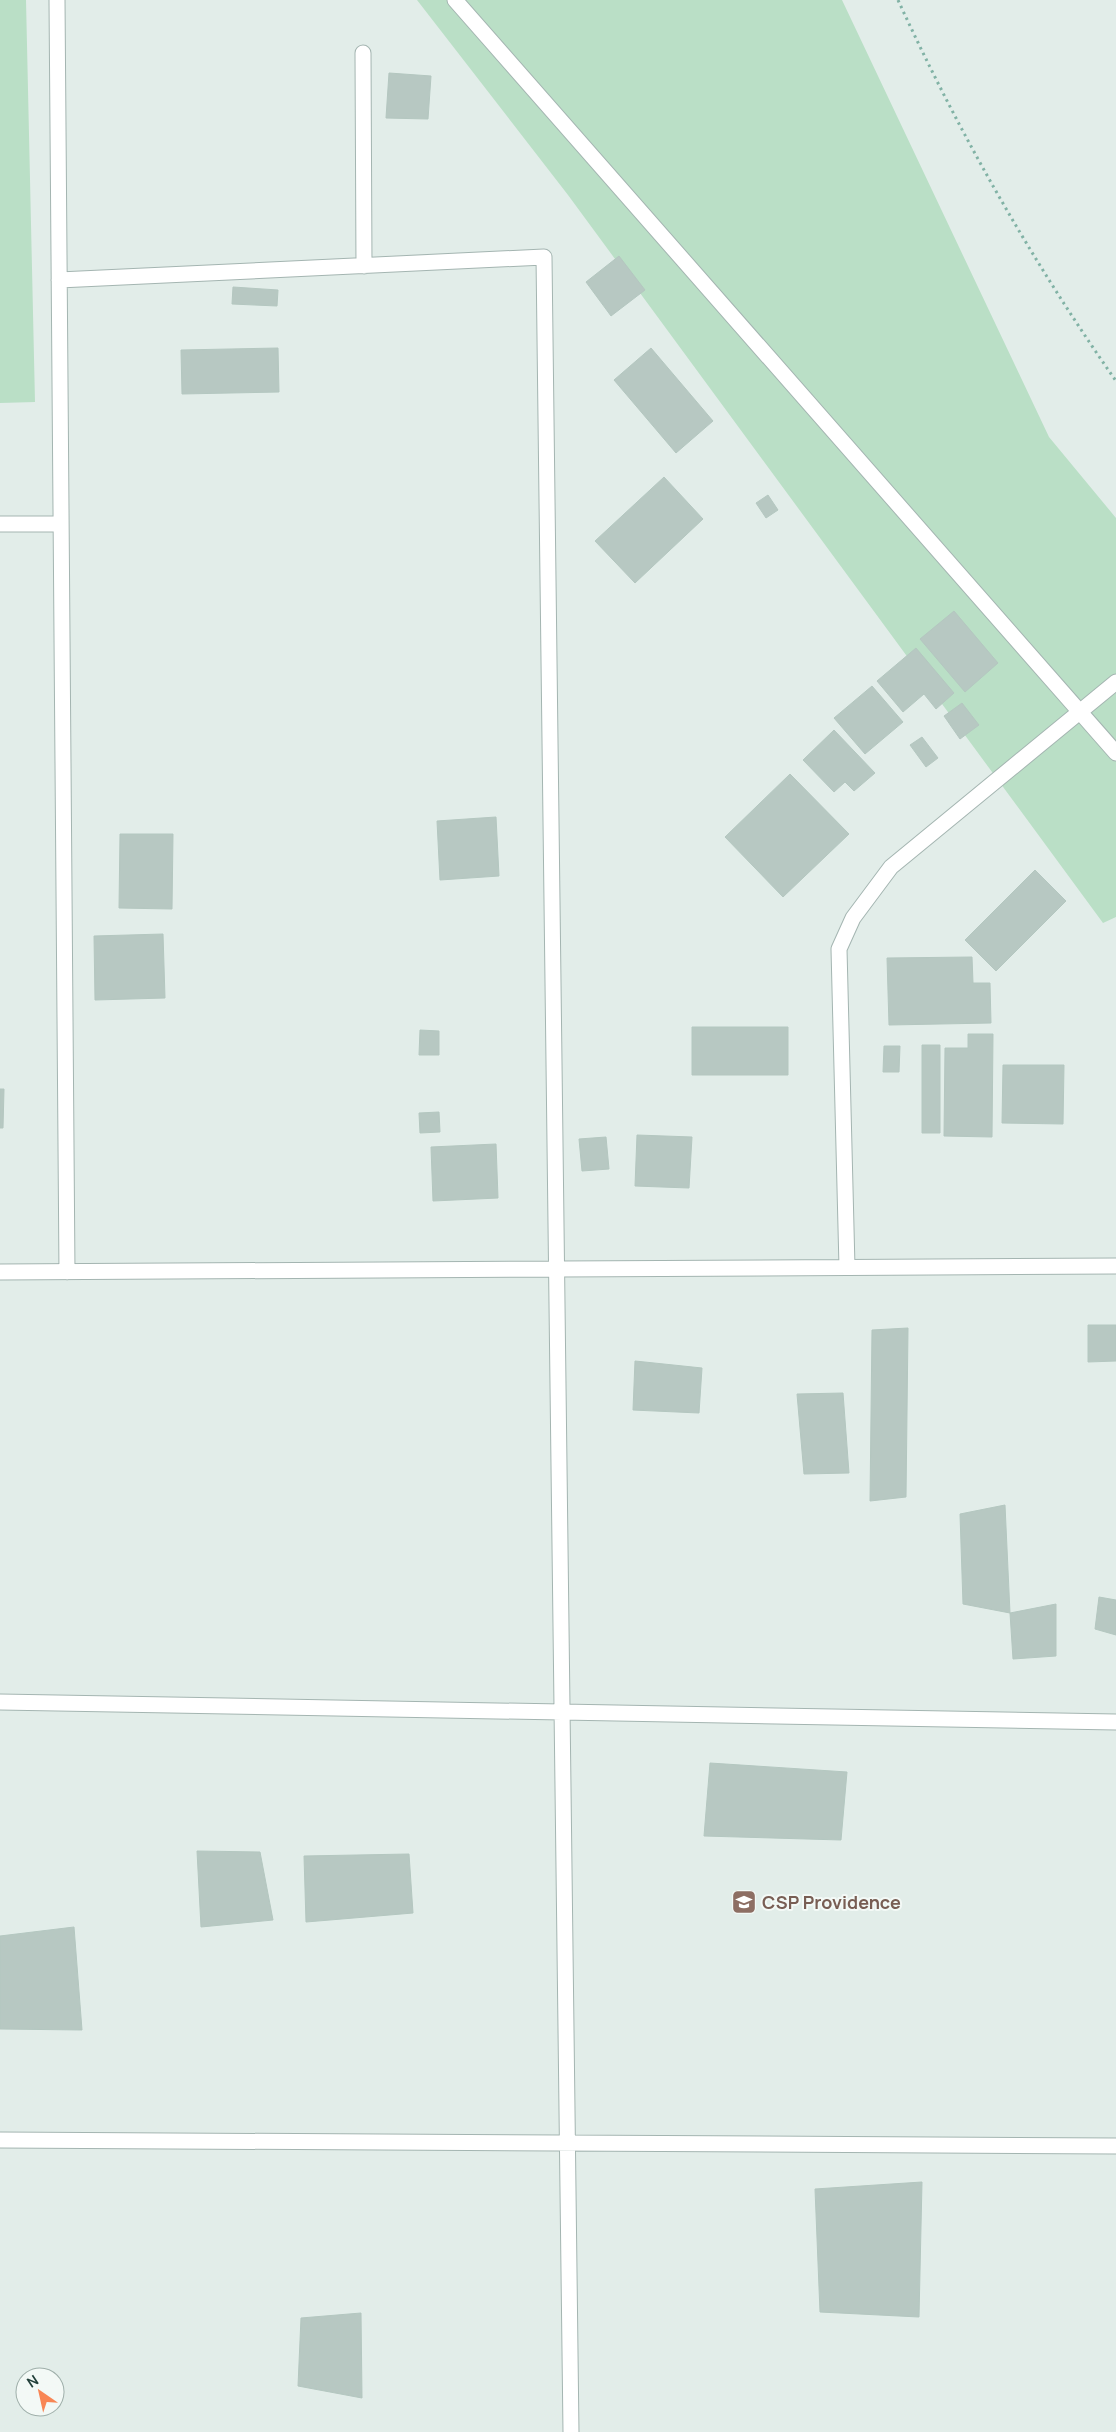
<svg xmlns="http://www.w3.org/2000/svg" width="1116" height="2432" viewBox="0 0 1116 2432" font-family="Manrope,sans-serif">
<rect width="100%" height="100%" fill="#e2ede9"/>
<path fill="#badfc6" d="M 0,0 L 26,0 L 35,402 L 0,403 Z
M 417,0 L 842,0 L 1049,437 L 1116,518 L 1116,917 L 1103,923 L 568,195 Z"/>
<path fill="#b7c8c2" stroke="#b4c7c0" d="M 389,73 L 431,76 L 428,119 L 386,118 Z
M 619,256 L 645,290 L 611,316 L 586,282 Z
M 233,287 L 278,290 L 277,306 L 232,304 Z
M 278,348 L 279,392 L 182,394 L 181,350 Z
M 651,348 L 713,421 L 676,453 L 614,380 Z
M 664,477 L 703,519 L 635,583 L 595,541 Z
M 768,495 L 778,510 L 766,518 L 756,503 Z
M 954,611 L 998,663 L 965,692 L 920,639 Z
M 916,648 L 954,693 L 936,709 L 924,694 L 903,712 L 877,681 Z
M 872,686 L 903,722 L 865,754 L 834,718 Z
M 962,703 L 979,725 L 960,739 L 944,716 Z
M 834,730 L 875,773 L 854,791 L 845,782 L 834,792 L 803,760 Z
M 922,737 L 938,758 L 926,767 L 910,745 Z
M 790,774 L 849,834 L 783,897 L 725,837 Z
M 496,817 L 499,876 L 440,880 L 437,821 Z
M 120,834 L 173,834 L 172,909 L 119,908 Z
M 1035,870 L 1066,901 L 996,971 L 965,940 Z
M 163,934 L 165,998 L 95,1000 L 94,936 Z
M 972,957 L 973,983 L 990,983 L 991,1023 L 889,1025 L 887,958 Z
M 692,1027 L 788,1027 L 788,1075 L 692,1075 Z
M 420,1030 L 439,1031 L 439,1055 L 419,1055 Z
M 968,1034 L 993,1034 L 992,1137 L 944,1136 L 945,1048 L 968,1048 Z
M 922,1045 L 940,1045 L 940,1133 L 922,1133 Z
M 884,1046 L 900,1046 L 899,1072 L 883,1072 Z
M 1003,1065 L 1064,1065 L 1063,1124 L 1002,1123 Z
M 0,1089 L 4,1089 L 3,1128 L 0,1128 Z
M 439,1112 L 440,1132 L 420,1133 L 419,1113 Z
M 637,1135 L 692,1137 L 689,1188 L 635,1186 Z
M 606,1137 L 609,1169 L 582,1171 L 579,1139 Z
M 496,1144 L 498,1198 L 433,1201 L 431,1147 Z
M 1088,1325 L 1116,1325 L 1116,1361 L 1088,1362 Z
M 908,1328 L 906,1497 L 870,1501 L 872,1330 Z
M 635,1361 L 702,1368 L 699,1413 L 633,1410 Z
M 843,1393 L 849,1473 L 804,1474 L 797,1394 Z
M 1005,1505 L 1010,1613 L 963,1604 L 960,1514 Z
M 1099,1597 L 1116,1600 L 1116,1635 L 1095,1629 Z
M 1056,1604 L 1056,1656 L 1013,1659 L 1010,1613 Z
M 710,1763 L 847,1772 L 841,1840 L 704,1836 Z
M 197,1851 L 260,1852 L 273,1920 L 201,1927 Z
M 409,1854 L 413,1913 L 306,1922 L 304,1856 Z
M 74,1927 L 82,2030 L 0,2029 L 0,1936 Z
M 922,2182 L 919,2317 L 820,2312 L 815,2189 Z
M 361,2313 L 362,2398 L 298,2386 L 301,2318 Z"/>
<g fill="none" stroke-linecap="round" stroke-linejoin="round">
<defs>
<path id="minor" d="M 57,0 L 67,1272
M 455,0 L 1116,753
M 363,53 L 364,266
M 59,280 L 544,257 L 571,2432
M 0,524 L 61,524
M 847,1267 L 839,949 L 853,918 L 891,867 L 1116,682
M 0,1272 L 1116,1266
M 0,1702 L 1116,1722
M 0,2140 L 1116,2146"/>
</defs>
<use href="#minor" stroke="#a4b5b1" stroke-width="17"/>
<path stroke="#81b2a5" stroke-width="3" stroke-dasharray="2.5 4" stroke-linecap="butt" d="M 898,0 C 959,133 1032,261 1116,381"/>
<use href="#minor" stroke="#fff" stroke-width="15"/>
</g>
<defs>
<symbol id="school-square" viewBox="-11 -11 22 22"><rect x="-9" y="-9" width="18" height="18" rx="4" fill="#8d6e63" stroke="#f3f9f6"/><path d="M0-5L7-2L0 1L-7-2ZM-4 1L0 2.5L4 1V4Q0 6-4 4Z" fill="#fff"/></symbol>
</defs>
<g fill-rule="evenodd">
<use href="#school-square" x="730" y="1888" width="28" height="28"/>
</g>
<g text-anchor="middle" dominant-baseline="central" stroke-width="4" stroke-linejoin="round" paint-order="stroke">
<g font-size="18" font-weight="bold" fill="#785e54" stroke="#f3f9f6" text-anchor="start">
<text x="762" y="1902">CSP Providence</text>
</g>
</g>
<g transform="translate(40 2392) rotate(326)"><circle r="24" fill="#f3f9f6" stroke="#9fafaa"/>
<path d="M0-4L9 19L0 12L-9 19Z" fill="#f88655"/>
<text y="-8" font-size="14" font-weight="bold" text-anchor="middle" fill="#213f39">N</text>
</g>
</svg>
